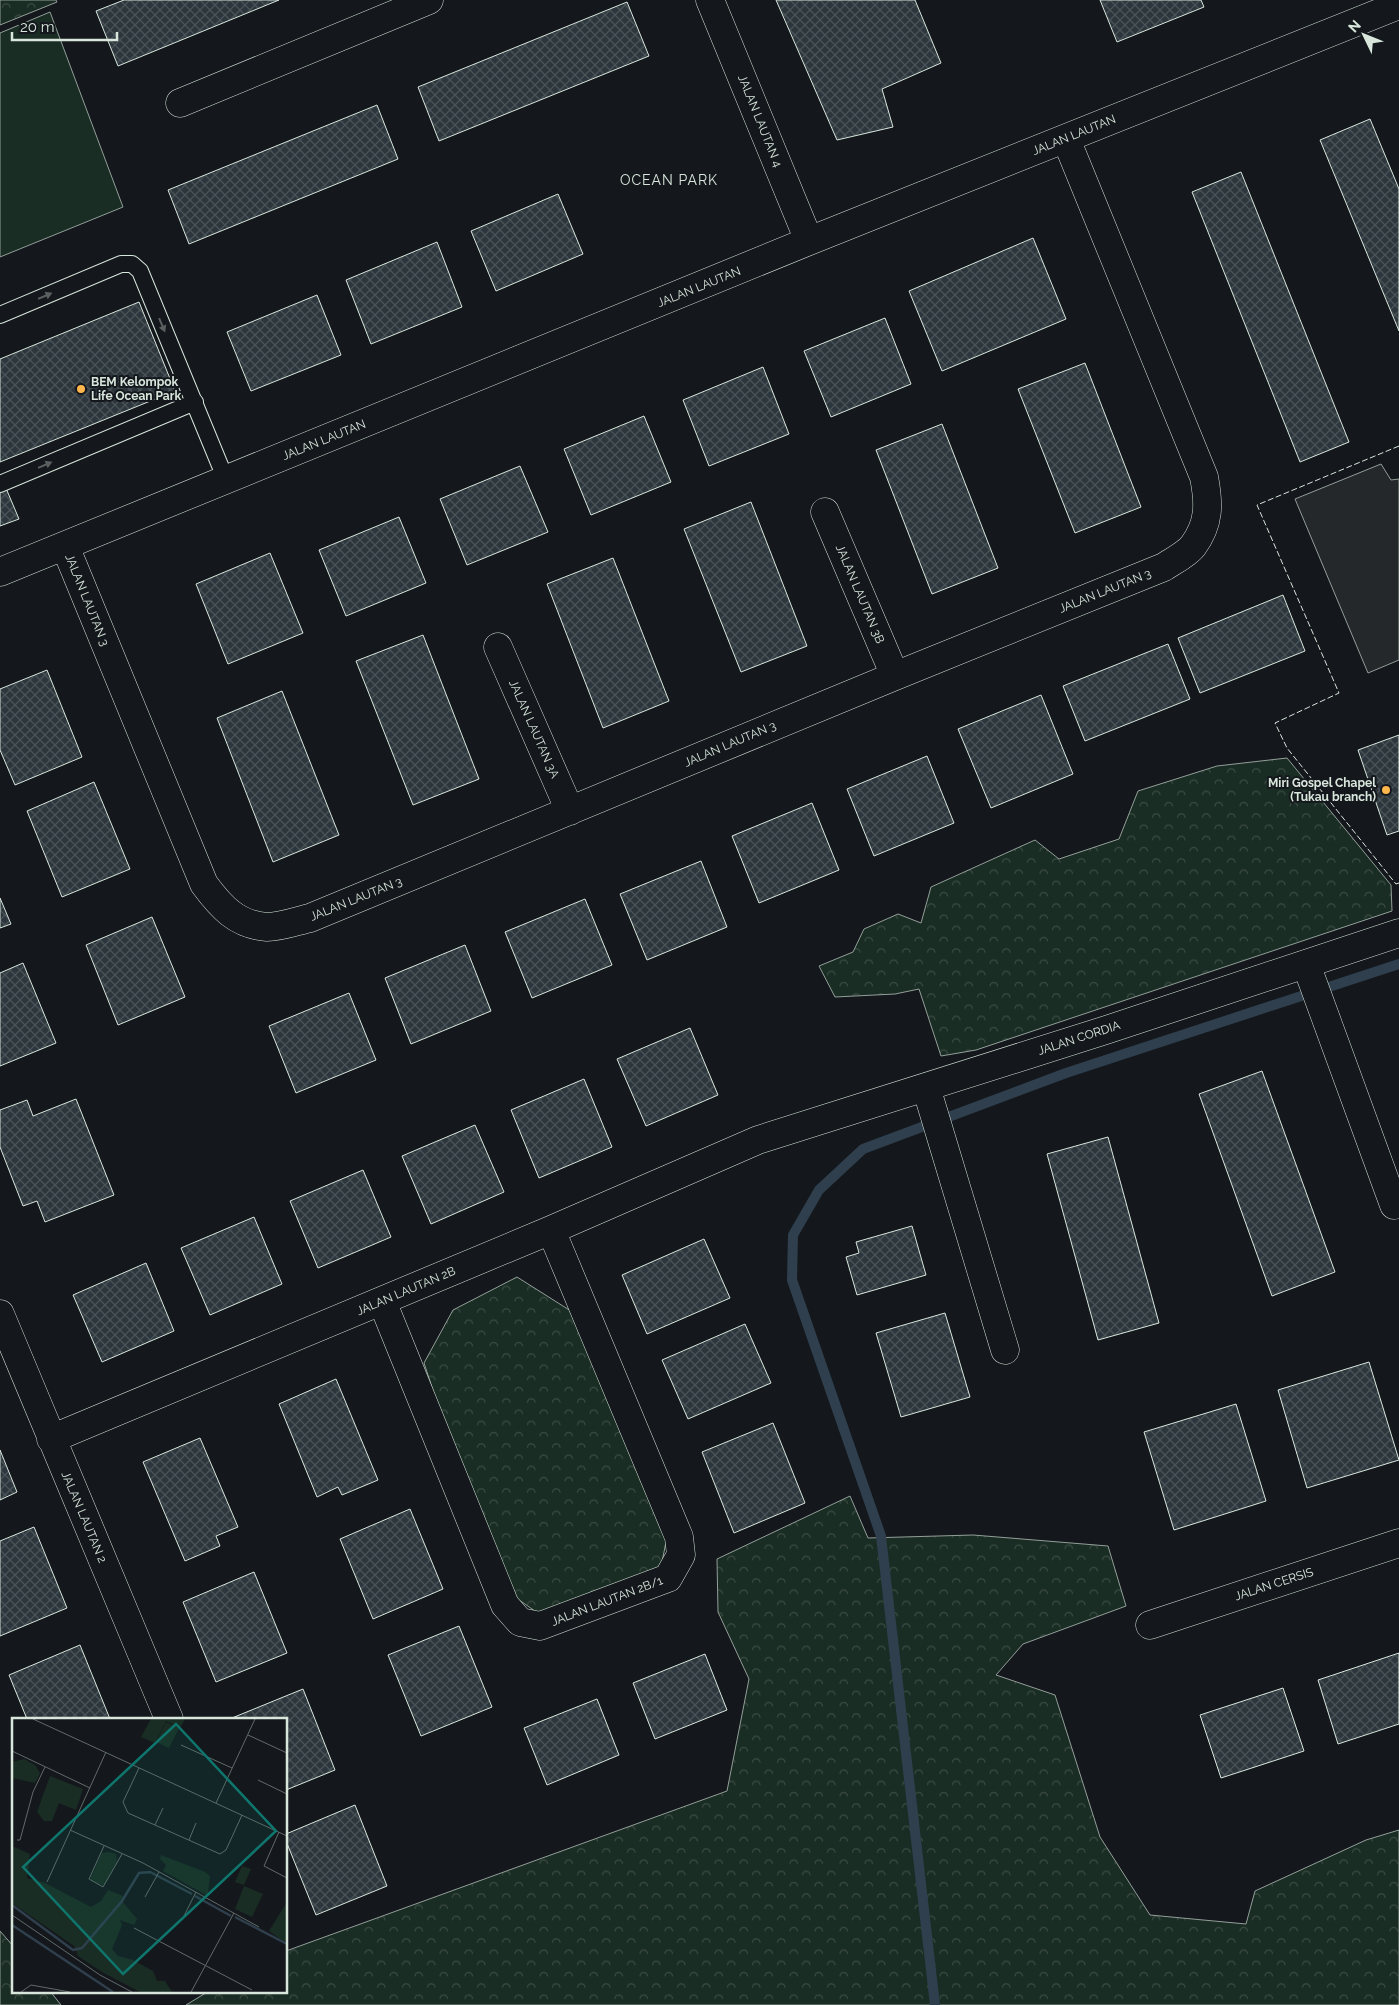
<svg xmlns="http://www.w3.org/2000/svg" width="1399" height="2005" viewBox="0 0 1399 2005" font-family="Raleway,sans-serif">
<defs>
<pattern id="forest-crowns" width="20" height="18" patternUnits="userSpaceOnUse" patternTransform="scale(1.25)"><rect width="20" height="18" fill="#1a2d24"/><path d="M2 6a3 3 0 1 1 6 0M12 15a3 3 0 1 1 6 0" fill="none" stroke="#3b4b43"/></pattern>
<pattern id="building-cross-hatch" width="8" height="8" patternUnits="userSpaceOnUse" patternTransform="scale(1.25)"><rect width="8" height="8" fill="#2c363c"/><path d="M0 0l8 8M0 8l8-8" fill="none" stroke="#4a5358"/></pattern>
</defs>
<rect width="100%" height="100%" fill="#14181c"/>
<path fill="url(#forest-crowns)" stroke="#939e99" d="M 0,0 L 56,0 L 57,2 L 0,25 Z
M 1287,758 L 1391,885 L 1392,911 L 976,1050 L 941,1056 L 919,989 L 895,994 L 835,997 L 819,966 L 853,952 L 864,929 L 898,914 L 921,923 L 931,887 L 1035,840 L 1059,859 L 1119,839 L 1138,791 L 1217,766 Z
M 517,1277 L 574,1313 L 668,1532 L 661,1567 L 542,1616 L 512,1595 L 451,1445 L 424,1363 L 453,1310 Z
M 850,1496 L 868,1538 L 973,1535 L 1108,1546 L 1126,1606 L 1023,1644 L 996,1675 L 1055,1695 L 1100,1837 L 1150,1915 L 1246,1924 L 1255,1891 L 1366,1840 L 1399,1830 L 1399,2005 L 186,2005 L 209,1991 L 286,1991 L 286,1951 L 727,1791 L 749,1679 L 718,1612 L 717,1559 Z
M 0,1931 L 14,1947 L 14,1991 L 50,1991 L 61,2005 L 0,2005 Z"/>
<path fill="#1a2d24" stroke="#939e99" d="M 50,12 L 123,207 L 0,257 L 0,33 Z"/>
<path fill="#24282b" stroke="#939e99" d="M 1381,464 L 1391,480 L 1399,479 L 1399,660 L 1368,673 L 1295,499 Z"/>
<g fill="none" stroke-linecap="round" stroke-linejoin="round">
<path stroke="#2f3f4d" stroke-width="10" d="M 935,2005 L 881,1536 L 792,1280 L 793,1235 L 819,1190 L 863,1149 L 1066,1073 L 1399,964"/>
</g>
<path fill="url(#building-cross-hatch)" stroke="#d8e6dc" d="M 124,0 L 279,0 L 118,66 L 96,11 Z
M 776,0 L 915,0 L 941,63 L 882,89 L 893,127 L 837,140 Z
M 1100,0 L 1201,0 L 1204,7 L 1117,42 Z
M 627,2 L 649,56 L 439,141 L 418,87 Z
M 377,105 L 398,159 L 189,244 L 168,190 Z
M 1370,119 L 1399,189 L 1399,331 L 1320,140 Z
M 1241,172 L 1349,442 L 1300,462 L 1192,192 Z
M 558,194 L 583,254 L 496,291 L 471,231 Z
M 1033,238 L 1066,319 L 942,371 L 909,291 Z
M 437,242 L 462,307 L 371,344 L 346,280 Z
M 317,295 L 341,355 L 251,391 L 227,332 Z
M 139,302 L 175,391 L 0,462 L 0,359 Z
M 885,318 L 911,384 L 831,417 L 804,351 Z
M 1085,363 L 1141,507 L 1075,533 L 1018,389 Z
M 763,367 L 789,434 L 709,466 L 683,400 Z
M 644,416 L 671,482 L 591,515 L 564,449 Z
M 942,424 L 998,568 L 932,594 L 876,450 Z
M 520,466 L 548,532 L 467,565 L 440,499 Z
M 0,474 L 19,519 L 0,526 Z
M 751,502 L 807,646 L 741,672 L 684,529 Z
M 399,517 L 426,583 L 346,616 L 319,550 Z
M 270,553 L 303,633 L 228,664 L 196,584 Z
M 613,558 L 669,701 L 603,728 L 547,584 Z
M 1283,595 L 1305,651 L 1200,693 L 1178,638 Z
M 423,635 L 479,779 L 413,805 L 356,661 Z
M 1168,644 L 1190,699 L 1085,741 L 1063,686 Z
M 47,670 L 82,757 L 15,785 L 0,750 L 0,689 Z
M 282,691 L 339,835 L 273,862 L 217,718 Z
M 1041,695 L 1073,774 L 991,808 L 958,729 Z
M 1399,735 L 1399,831 L 1387,835 L 1358,750 Z
M 927,756 L 954,823 L 874,856 L 847,789 Z
M 94,782 L 130,869 L 62,897 L 27,811 Z
M 812,803 L 839,870 L 759,903 L 732,836 Z
M 701,861 L 727,927 L 647,960 L 620,894 Z
M 0,898 L 11,924 L 0,928 Z
M 585,899 L 612,965 L 532,998 L 505,932 Z
M 152,917 L 185,997 L 118,1025 L 86,945 Z
M 465,945 L 491,1011 L 411,1044 L 385,978 Z
M 23,963 L 56,1043 L 0,1066 L 0,973 Z
M 349,993 L 376,1060 L 296,1093 L 269,1026 Z
M 690,1028 L 718,1095 L 646,1126 L 617,1059 Z
M 1262,1071 L 1335,1272 L 1272,1296 L 1199,1094 Z
M 584,1079 L 612,1147 L 539,1178 L 511,1110 Z
M 76,1099 L 114,1195 L 45,1222 L 37,1201 L 23,1206 L 0,1147 L 0,1110 L 27,1100 L 33,1116 Z
M 475,1125 L 504,1192 L 431,1224 L 402,1156 Z
M 1108,1137 L 1159,1323 L 1098,1340 L 1047,1154 Z
M 363,1170 L 391,1237 L 318,1268 L 290,1201 Z
M 254,1217 L 282,1284 L 210,1315 L 181,1248 Z
M 912,1226 L 926,1275 L 857,1295 L 846,1257 L 859,1253 L 856,1242 Z
M 704,1239 L 730,1298 L 647,1334 L 622,1275 Z
M 146,1263 L 174,1331 L 102,1362 L 73,1295 Z
M 945,1313 L 970,1397 L 901,1417 L 876,1333 Z
M 745,1324 L 771,1383 L 688,1419 L 662,1360 Z
M 1369,1362 L 1399,1460 L 1307,1488 L 1278,1390 Z
M 336,1379 L 378,1480 L 342,1495 L 338,1487 L 317,1497 L 279,1404 Z
M 1236,1404 L 1266,1501 L 1174,1530 L 1144,1432 Z
M 773,1423 L 805,1503 L 734,1533 L 702,1452 Z
M 200,1438 L 238,1527 L 216,1536 L 220,1546 L 185,1561 L 143,1462 Z
M 0,1450 L 17,1492 L 0,1500 Z
M 410,1509 L 443,1589 L 373,1619 L 340,1539 Z
M 34,1527 L 67,1608 L 0,1636 L 0,1541 Z
M 254,1572 L 287,1653 L 216,1682 L 183,1602 Z
M 459,1626 L 492,1707 L 421,1736 L 388,1655 Z
M 80,1645 L 110,1719 L 27,1719 L 9,1675 Z
M 1399,1653 L 1399,1724 L 1338,1744 L 1318,1680 Z
M 705,1654 L 727,1710 L 655,1739 L 633,1683 Z
M 1283,1688 L 1304,1751 L 1221,1778 L 1200,1715 Z
M 303,1689 L 335,1770 L 286,1790 L 286,1719 L 232,1718 Z
M 597,1699 L 619,1755 L 547,1785 L 524,1728 Z
M 355,1805 L 387,1886 L 316,1915 L 286,1841 L 286,1834 Z"/>
<g fill="none" stroke-linecap="round" stroke-linejoin="round">
<defs>
<path id="service" d="M 0,315 L 121,264 L 132,264 L 140,271 L 226,480
M 0,484 L 195,402"/>
<path id="minor" d="M 710,0 L 809,241
M 180,103 L 429,0
M 825,512 L 895,676
M 65,546 L 204,884 C 221,907 237,925 267,927 C 281,927 297,921 310,918 L 895,676 L 1164,567 C 1173,561 1187,554 1193,546 C 1210,523 1209,503 1204,477 L 1066,139
M 0,572 L 809,241 L 1399,5
M 498,647 L 570,811
M 1306,964 L 1394,1205
M 926,1087 L 1005,1350
M 382,1301 L 505,1605 L 520,1622 L 540,1626 L 668,1578 L 681,1555 L 679,1537 L 551,1230
M 0,1314 L 169,1719
M 51,1439 L 551,1230 L 758,1140 L 1106,1030 L 1399,933
M 1150,1625 L 1399,1543"/>
</defs>
<use href="#service" stroke="#d8e6dc" stroke-width="18"/>
<use href="#minor" stroke="#d8e6dc" stroke-width="29"/>
<use href="#service" stroke="#14181c" stroke-width="16"/>
<use href="#minor" stroke="#14181c" stroke-width="28"/>
<path stroke="#d8e6dc" stroke-width="1" stroke-dasharray="6 2.5" stroke-linecap="butt" d="M 1399,446 L 1257,505 L 1339,693 L 1275,723 L 1287,748 L 1396,884 L 1399,883"/>
</g>
<defs><path id="oneway-solid" d="M-6-.8H1V-3.2L6.5 0L1 3.2V.8H-6Z" transform="scale(1.25)"/></defs>
<g fill="#59605f">
<use href="#oneway-solid" transform="translate(45 296) rotate(-23)"/>
<use href="#oneway-solid" transform="translate(162 325) rotate(67)"/>
<use href="#oneway-solid" transform="translate(45 465) rotate(-23)"/>
</g>
<g fill="#ffb74d" stroke="#14181c" stroke-width="2">
<circle cx="81" cy="389" r="5"/>
<circle cx="1386" cy="790" r="5"/>
</g>
<g text-anchor="middle" dominant-baseline="central" stroke-width="4" stroke-linejoin="round" paint-order="stroke">
<g font-size="12" fill="#d8e6dc" stroke="#14181c">
<text transform="translate(760 121) rotate(68)">JALAN LAUTAN 4</text>
<text transform="translate(1074 135) rotate(-22)">JALAN LAUTAN</text>
<text transform="translate(699 287) rotate(-22)">JALAN LAUTAN</text>
<text transform="translate(324 440) rotate(-22)">JALAN LAUTAN</text>
<text transform="translate(1105 591) rotate(-22)">JALAN LAUTAN 3</text>
<text transform="translate(860 594) rotate(67)">JALAN LAUTAN 3B</text>
<text transform="translate(87 600) rotate(68)">JALAN LAUTAN 3</text>
<text transform="translate(534 729) rotate(66)">JALAN LAUTAN 3A</text>
<text transform="translate(730 744) rotate(-23)">JALAN LAUTAN 3</text>
<text transform="translate(356 899) rotate(-22)">JALAN LAUTAN 3</text>
<text transform="translate(1079 1038) rotate(-18)">JALAN CORDIA</text>
<text transform="translate(406 1291) rotate(-23)">JALAN LAUTAN 2B</text>
<text transform="translate(84 1517) rotate(67)">JALAN LAUTAN 2</text>
<text transform="translate(1274 1584) rotate(-18)">JALAN CERSIS</text>
<text transform="translate(607 1601) rotate(-21)">JALAN LAUTAN 2B/1</text>
</g>
<g font-size="12" font-weight="bold" fill="#d8e6dc" stroke="#14181c" text-anchor="start">
<text x="91" y="382">BEM Kelompok<tspan x="91" dy="14">Life Ocean Park</tspan></text>
<text x="1376" y="783" text-anchor="end">Miri Gospel Chapel<tspan x="1376" dy="14">(Tukau branch)</tspan></text>
</g>
<g font-size="14" letter-spacing="1" fill="#d8e6dc" stroke="#14181c">
<text x="669" y="180">OCEAN PARK</text>
</g>
</g>
<g transform="translate(12 1718)">
<rect width="275" height="275" fill="#14181c"/>
<path d="M 139,1 L 173,1 L 168,10 L 154,3 L 143,25 L 129,19 ZM 12,41 L 23,47 L 28,55 L 23,65 L 0,60 L 0,44 ZM 38,58 L 71,71 L 64,92 L 47,85 L 40,103 L 32,103 L 25,94 ZM 0,128 L 18,136 L 15,160 L 33,165 L 79,189 L 89,183 L 96,172 L 111,178 L 109,182 L 125,201 L 122,207 L 108,202 L 110,207 L 100,231 L 106,238 L 121,242 L 141,253 L 145,263 L 153,263 L 160,274 L 128,274 L 90,254 L 66,238 L 62,228 L 0,185 ZM 97,134 L 104,136 L 105,143 L 92,168 L 79,163 L 79,159 L 90,135 ZM 149,137 L 193,154 L 198,158 L 196,175 L 194,177 L 151,153 L 154,147 L 148,141 ZM 232,168 L 251,176 L 240,199 L 223,191 ZM 275,184 L 275,223 L 271,223 L 257,213 Z" fill="#1a2d24"/>
<path d="M 154,4 L 167,10 L 157,30 L 144,24 ZM 230,148 L 239,151 L 232,167 L 223,164 Z" fill="#1a2d24"/>
<path fill="none" stroke="#2f3f4d" stroke-width="2.5" d="M 183,178 L 219,198M 0,187 L 61,232 L 70,230 L 110,183 L 127,155 L 138,154 L 180,176M 223,199 L 275,226M 0,207 L 101,274"/>
<path fill="none" stroke="#626a69" stroke-width="1" d="M 21,1 L 275,118M 236,17 L 275,35M 169,27 L 220,50M 0,33 L 78,70M 127,50 L 111,84 L 116,95 L 208,136 L 214,132 L 230,97M 246,62 L 275,76M 204,85 L 243,1M 143,107 L 151,90M 58,112 L 131,145 L 247,209M 267,114 L 252,148 L 275,160M 5,122 L 8,122 L 21,74 L 33,49M 177,122 L 184,105M 92,128 L 77,161 L 91,169 L 110,136M 35,164 L 94,34M 133,179 L 147,154M 0,197 L 88,257 L 120,274M 172,198 L 184,174M 122,210 L 240,272M 9,274 L 19,267 L 58,274M 179,274 L 222,195"/>
<path fill="#0f766e" fill-opacity="0.15" stroke="#0f766e" stroke-width="2.5" d="M 164,6 L 264,113 L 111,256 L 11,149 Z"/>
<rect width="275" height="275" fill="none" stroke="#d8e6dc" stroke-width="2.5"/>
</g>
<g transform="translate(1364 35) rotate(313)" stroke="#14181c" stroke-width="4" paint-order="stroke">
<path d="M0-4L9 19L0 12L-9 19Z" fill="#d8e6dc"/>
<text y="-8" font-size="14" font-weight="bold" text-anchor="middle" fill="#d8e6dc">N</text>
</g>
<path d="M12 32v8h105v-8" fill="none" stroke="#d8e6dc" stroke-width="2.5"/>
<text x="20" y="32" font-size="15" fill="#d8e6dc" stroke="#14181c" stroke-width="4" paint-order="stroke">20 m</text>
</svg>
